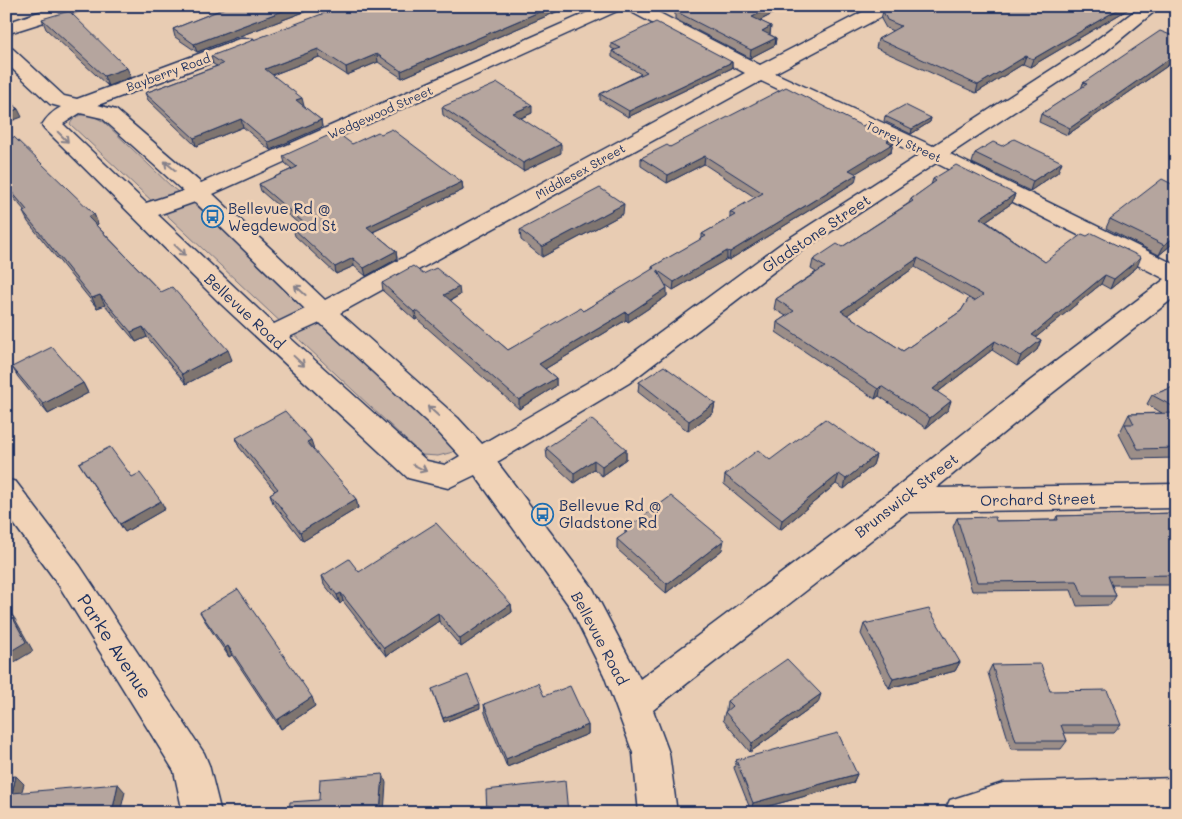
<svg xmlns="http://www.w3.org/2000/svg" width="1182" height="819" viewBox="0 0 1182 819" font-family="Mali,sans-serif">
<rect width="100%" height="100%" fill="#e8ccb3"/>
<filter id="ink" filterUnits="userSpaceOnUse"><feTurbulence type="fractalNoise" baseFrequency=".02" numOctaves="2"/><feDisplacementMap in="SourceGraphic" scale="10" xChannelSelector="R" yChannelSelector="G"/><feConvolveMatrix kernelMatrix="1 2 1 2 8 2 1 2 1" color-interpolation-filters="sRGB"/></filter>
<g filter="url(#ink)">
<path fill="#cab5a7" stroke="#727282" d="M 90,114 L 104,122 L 173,188 L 203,211 L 457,440 L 453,452 L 438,456 L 422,455 L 70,124 C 75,115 80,115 90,114 Z"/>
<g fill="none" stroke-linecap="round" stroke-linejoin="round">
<defs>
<path id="street" d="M 57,6 L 85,6 L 82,10 L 6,34 L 6,23 Z
M 602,6 L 646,6 L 760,65 L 874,6 L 897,6 L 894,10 L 775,73 L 933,146 L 1091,44 L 1141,6 L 1161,6 L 1105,52 L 950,154 L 1176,265 L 1176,296 L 1051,394 L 936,488 L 1176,484 L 1176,508 L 907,512 L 653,710 L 669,753 L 677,813 L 639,813 L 633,753 L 604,675 L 570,607 L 475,475 L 448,488 L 408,478 L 221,304 L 45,129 L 42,125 C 47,117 52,112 61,107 L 50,104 L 6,63 L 6,47 L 13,49 L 64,96 L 77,99 L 239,39 L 253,39 L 255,43 L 253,47 L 98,105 L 116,110 L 201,183 ZM 624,8 L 745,73 L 325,300 L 213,194 ZM 761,81 L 919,155 L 782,243 L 611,369 L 482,444 L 458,418 L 340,313 ZM 80,113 L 102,118 L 183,191 L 146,203 L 63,124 ZM 936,163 L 1165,279 L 1031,380 L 890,492 L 640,679 L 592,587 L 497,462 L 629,383 L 798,253 ZM 195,202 L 305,309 L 274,324 L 158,215 ZM 320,323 L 438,432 L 460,456 L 445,465 L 427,461 L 289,337 Z
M 6,479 L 16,482 L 80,566 L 204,753 L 209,765 L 221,813 L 183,813 L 174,771 L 58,584 L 6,513 Z
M 1176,778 L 1176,813 L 944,813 L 950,800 L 1003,783 Z"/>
</defs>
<use href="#street" stroke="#1b2f5e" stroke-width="3"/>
<use href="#street" fill="#f1d3b7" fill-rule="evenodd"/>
</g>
<path fill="#9c8e88" stroke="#1b2f5e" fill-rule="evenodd" d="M 230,6 L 320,6 L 197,52 L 175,37 L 173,29 Z
M 382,6 L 570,6 L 402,78 L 378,62 L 347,75 L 319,57 L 272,75 L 303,106 L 321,120 L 322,127 L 270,150 L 243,127 L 196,146 L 148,100 L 145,93 L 217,66 L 213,64 L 211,56 L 363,13 Z
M 674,6 L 788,6 L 759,21 L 771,26 L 770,34 L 769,34 L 776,38 L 775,45 L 750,58 L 675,19 L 675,11 L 680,9 Z
M 837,6 L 861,6 L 849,12 Z
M 1132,7 L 1030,67 L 1023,64 L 976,93 L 876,48 L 878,39 L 893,31 L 886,28 L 881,19 L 883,11 Z
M 42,19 L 131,77 L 108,86 L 46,29 Z
M 1176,37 L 1176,60 L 1067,135 L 1039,122 L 1041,114 L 1081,89 L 1083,83 Z
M 611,43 L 732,62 L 732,68 L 628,117 L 600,100 L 600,94 L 641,74 L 612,57 L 612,51 L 615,50 L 611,48 Z
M 442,107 L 532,113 L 521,118 L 561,153 L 523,171 L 443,115 Z
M 885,116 L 931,118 L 930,122 L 911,134 L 884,121 Z
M 862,126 L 894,137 L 891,152 L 855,173 L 855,182 L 729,260 L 727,259 L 673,290 L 666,285 L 667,296 L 628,322 L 626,320 L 545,369 L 556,378 L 556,386 L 519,409 L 417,319 L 415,320 L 383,291 L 382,283 L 423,274 L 460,295 L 450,301 L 508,350 L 583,311 L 652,270 L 652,267 L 702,239 L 702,234 L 730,218 L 730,212 L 756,198 L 704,164 L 667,183 L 641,166 L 641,158 L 670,147 Z
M 6,139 L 94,214 L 98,224 L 96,225 L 161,292 L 232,360 L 186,384 L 147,337 L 136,342 L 105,305 L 97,308 L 28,222 L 23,212 L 25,211 L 6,189 Z
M 352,144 L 462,182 L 463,190 L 373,232 L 396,251 L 397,259 L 366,276 L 354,266 L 336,274 L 295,236 L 293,228 L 300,225 L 261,191 L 259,184 L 292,169 L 285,163 L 283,156 Z
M 1002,146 L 1058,172 L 1030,191 L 972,163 L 975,153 Z
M 933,179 L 1015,194 L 1012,203 L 986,221 L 1045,262 L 1137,267 L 1110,289 L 1101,284 L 1036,337 L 1041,340 L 1037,350 L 1017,366 L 992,350 L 938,392 L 948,410 L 926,428 L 879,396 L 875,399 L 776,332 L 777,322 L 786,316 L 774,309 L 776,299 L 816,272 L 811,269 L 813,260 L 842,247 L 909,203 L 911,199 L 931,185 ZM 915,267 L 969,298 L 961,311 L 903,351 L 847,315 Z
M 623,214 L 542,257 L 521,240 L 520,230 Z
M 1110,219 L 1176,241 L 1159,255 L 1106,228 Z
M 12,367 L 83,383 L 88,393 L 48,414 L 18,377 Z
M 639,382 L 715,403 L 713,413 L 688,431 L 638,392 Z
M 1176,386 L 1176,458 L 1132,459 L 1119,434 L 1129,414 L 1162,413 L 1147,404 L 1152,395 Z
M 236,438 L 314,449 L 313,450 L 356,499 L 358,508 L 303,541 L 273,503 L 270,494 L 275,491 L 239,447 Z
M 546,448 L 626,449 L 626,459 L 602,476 L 594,469 L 574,483 L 547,458 Z
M 876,455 L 873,465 L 844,489 L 836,484 L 780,530 L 724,484 L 725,475 L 770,460 Z
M 79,463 L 132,477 L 165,509 L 125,532 L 84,471 Z
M 1176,513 L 1176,585 L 1112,585 L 1116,596 L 1110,605 L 1077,606 L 1071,590 L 972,591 L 953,527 L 957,518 L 996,521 L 1055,520 L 1057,516 Z
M 625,530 L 722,550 L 666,593 L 617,549 L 617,539 L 625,534 Z
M 359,572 L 511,604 L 512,612 L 461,647 L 439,621 L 386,656 L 343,601 L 340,604 L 324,584 L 322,576 Z
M 200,612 L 315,706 L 281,729 L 232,655 L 229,657 L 205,621 Z
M 864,624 L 960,662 L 955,671 L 889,688 L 861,634 Z
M 992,665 L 1050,691 L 1121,725 L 1114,733 L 1064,733 L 1067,741 L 1061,749 L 1011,749 L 988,673 Z
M 432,689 L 480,708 L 444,722 Z
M 544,696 L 588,725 L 588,734 L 507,767 L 485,713 L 484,704 Z
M 727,701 L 818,703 L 750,752 L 723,720 L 725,712 L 726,710 Z
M 736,760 L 857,774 L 853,783 L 751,811 L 734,768 Z"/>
<path fill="#7f746f" stroke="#1b2f5e" d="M 296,6 L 320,6 L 197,52 L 194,44 Z
M 553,6 L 570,6 L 402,78 L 401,71 Z
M 774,6 L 788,6 L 751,25 L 752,17 Z
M 850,6 L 861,6 L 849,12 Z
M 1124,6 L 1133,6 L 1132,7 L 1030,67 L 1033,59 Z
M 771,26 L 770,34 L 761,38 L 762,31 Z
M 776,38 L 775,45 L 750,58 L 751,50 Z
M 318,49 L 319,57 L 267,77 L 265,69 Z
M 377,54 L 378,62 L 347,75 L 346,67 Z
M 1176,54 L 1176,60 L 1067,135 L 1070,128 Z
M 1026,56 L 1023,64 L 976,93 L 978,85 Z
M 732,62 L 732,68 L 628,117 L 629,111 Z
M 127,68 L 131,77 L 108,86 L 104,76 Z
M 302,98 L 304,106 L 298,108 L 296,100 Z
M 532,105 L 532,113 L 514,121 L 513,113 Z
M 18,109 L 22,117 L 6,123 L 6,113 Z
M 931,118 L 930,122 L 911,134 L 912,129 Z
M 241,119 L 243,127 L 196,146 L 194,138 Z
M 321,120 L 322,127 L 270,150 L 268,142 Z
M 894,137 L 891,152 L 848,178 L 849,170 L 887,141 Z
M 561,144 L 561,153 L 523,171 L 523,163 Z
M 705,156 L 704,164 L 667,183 L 668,175 Z
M 1062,162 L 1058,172 L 1030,191 L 1033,181 Z
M 857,174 L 855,182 L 729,260 L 730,252 Z
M 462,182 L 463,190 L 368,234 L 367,227 Z
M 1015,194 L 1012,203 L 977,227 L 980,218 Z
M 624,204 L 623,214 L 542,257 L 542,247 Z
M 94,214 L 98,224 L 92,227 L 88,217 Z
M 1176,236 L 1176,241 L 1159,255 L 1164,245 Z
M 396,251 L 397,259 L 366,276 L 364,268 Z
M 727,251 L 727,259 L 673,290 L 674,282 Z
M 1141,257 L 1137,267 L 1110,289 L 1114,279 Z
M 353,258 L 354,266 L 336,274 L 335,267 Z
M 918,258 L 915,267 L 839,321 L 841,311 Z
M 1105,275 L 1101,284 L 1028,344 L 1032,335 Z
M 459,287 L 460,295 L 445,303 L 444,295 Z
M 667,288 L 667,296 L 628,322 L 628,314 Z
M 100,295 L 105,305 L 97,308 L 92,298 Z
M 416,310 L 417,319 L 415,320 L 414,312 Z
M 626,312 L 626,320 L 540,372 L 539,364 Z
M 143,327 L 147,337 L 136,342 L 131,332 Z
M 1041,340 L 1037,350 L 1017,366 L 1021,356 Z
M 995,341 L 992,350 L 930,398 L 933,389 Z
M 228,350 L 232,360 L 186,384 L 182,374 Z
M 556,378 L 556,386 L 519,409 L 519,400 Z
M 83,383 L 88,393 L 48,414 L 43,404 Z
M 881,386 L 879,396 L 875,399 L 878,389 Z
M 951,401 L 948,410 L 926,428 L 930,418 Z
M 715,403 L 713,413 L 688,431 L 689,421 Z
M 311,440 L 314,449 L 310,452 L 307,442 Z
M 626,449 L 626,459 L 602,476 L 602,466 Z
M 876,455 L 873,465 L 844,489 L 846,479 Z
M 594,460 L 594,469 L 574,483 L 574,473 Z
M 839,474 L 836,484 L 780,530 L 782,520 Z
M 356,499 L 358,508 L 303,541 L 300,532 Z
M 161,501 L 165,509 L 125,532 L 120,524 Z
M 724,540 L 722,550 L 666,593 L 667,584 Z
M 341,593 L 343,601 L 340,604 L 337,595 Z
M 511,604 L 512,612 L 461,647 L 460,639 Z
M 8,609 L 15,619 L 33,651 L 6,667 Z
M 438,613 L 439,621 L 386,656 L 384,648 Z
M 228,646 L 232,655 L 229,657 L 225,648 Z
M 960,662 L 955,671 L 889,688 L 893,679 Z
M 821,694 L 818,703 L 750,752 L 752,743 Z
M 312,697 L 315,706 L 281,729 L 277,720 Z
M 480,704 L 480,708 L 444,722 L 443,718 Z
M 588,725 L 588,734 L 507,767 L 506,759 Z
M 383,774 L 386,783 L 384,813 L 380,813 Z
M 857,774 L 853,783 L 751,811 L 753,803 Z
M 16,776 L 24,784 L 19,801 L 12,793 Z
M 118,784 L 125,792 L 120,813 L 112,813 Z"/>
<path fill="#b5a59e" stroke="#1b2f5e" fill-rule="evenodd" d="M 230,6 L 296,6 L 194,44 L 173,29 Z
M 343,6 L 351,6 L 363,13 L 382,6 L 553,6 L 401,71 L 377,54 L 346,67 L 318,49 L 265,69 L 302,98 L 296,100 L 321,120 L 268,142 L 241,119 L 194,138 L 145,93 L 223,64 L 211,56 Z
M 686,6 L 774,6 L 752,17 L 771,26 L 762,31 L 776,38 L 751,50 L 675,11 Z
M 892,6 L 1124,6 L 1033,59 L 1026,56 L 978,85 L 878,39 L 901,26 L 887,20 L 883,11 Z
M 69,11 L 127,68 L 104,76 L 42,19 Z
M 656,22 L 732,62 L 629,111 L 600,94 L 647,72 L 612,51 L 621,48 L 611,43 Z
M 1160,31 L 1176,37 L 1176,54 L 1070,128 L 1041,114 L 1087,84 L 1083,83 Z
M 498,83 L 532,105 L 513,113 L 561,144 L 523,163 L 442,107 Z
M 786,87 L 862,126 L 867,124 L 894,137 L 887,141 L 892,144 L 849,170 L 857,174 L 730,252 L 727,251 L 674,282 L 657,270 L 667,288 L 628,314 L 626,312 L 539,364 L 556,378 L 519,400 L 416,310 L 414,312 L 382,283 L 413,266 L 423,274 L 436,268 L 459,287 L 444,295 L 508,350 L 580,308 L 583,311 L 654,268 L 652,267 L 706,236 L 702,234 L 735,215 L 730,212 L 763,193 L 705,156 L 668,175 L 641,158 L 667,145 L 670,147 Z
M 6,96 L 18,109 L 6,113 Z
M 905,105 L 931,118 L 912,129 L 885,116 Z
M 392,129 L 462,182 L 367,227 L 396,251 L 364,268 L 353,258 L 335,267 L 293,228 L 304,223 L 259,184 L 297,167 L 283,156 L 336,132 L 352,144 L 378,132 L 381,134 Z
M 14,137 L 94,214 L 88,217 L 161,292 L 172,287 L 228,350 L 182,374 L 143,327 L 131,332 L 100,295 L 92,298 L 23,212 L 27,210 L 6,185 L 6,139 Z
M 1014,139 L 1062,162 L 1033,181 L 975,153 L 993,142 L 1002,146 Z
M 956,165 L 1015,194 L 980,218 L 1045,262 L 1082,234 L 1087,236 L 1092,233 L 1141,257 L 1114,279 L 1105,275 L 1032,335 L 1041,340 L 1021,356 L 995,341 L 933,389 L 951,401 L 930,418 L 881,386 L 878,389 L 777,322 L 794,311 L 776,299 L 825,267 L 813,260 L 837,244 L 842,247 L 913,201 L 911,199 L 936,181 L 933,179 ZM 918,258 L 983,295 L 974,301 L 969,298 L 961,311 L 903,351 L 841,311 Z
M 1162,179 L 1176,186 L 1176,224 L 1174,226 L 1176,226 L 1176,236 L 1164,245 L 1110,219 Z
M 600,188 L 624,204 L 542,247 L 520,230 Z
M 52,347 L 83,383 L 43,404 L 12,367 Z
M 664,366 L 715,403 L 689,421 L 639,382 Z
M 1176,386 L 1176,408 L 1152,395 Z
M 285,411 L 311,440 L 307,442 L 356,499 L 300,532 L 270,494 L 278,489 L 236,438 Z
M 1176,413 L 1176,448 L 1138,449 L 1125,424 L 1134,424 L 1129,414 Z
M 591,419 L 626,449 L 602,466 L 594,460 L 574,473 L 546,448 Z
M 825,419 L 876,455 L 846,479 L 839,474 L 782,520 L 725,475 L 758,450 L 770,460 Z
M 110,447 L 132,477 L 140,473 L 161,501 L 120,524 L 79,463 Z
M 671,496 L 724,540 L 667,584 L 617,539 L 627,532 L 625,530 Z
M 1176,513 L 1176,575 L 1108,576 L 1116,596 L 1083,596 L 1077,581 L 977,582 L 957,518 L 995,517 L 996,521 L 1058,520 L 1057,516 Z
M 436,523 L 511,604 L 460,639 L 438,613 L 384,648 L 341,593 L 337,595 L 322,576 L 349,559 L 359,572 Z
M 238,589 L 312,697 L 277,720 L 228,646 L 225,648 L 200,612 Z
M 8,609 L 26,642 L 6,654 L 6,610 Z
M 929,609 L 960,662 L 893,679 L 864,624 Z
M 787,659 L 821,694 L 752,743 L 725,712 L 732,706 L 727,701 Z
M 1041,664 L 1050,691 L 1107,690 L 1121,725 L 1061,725 L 1067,741 L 1016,741 L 992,665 Z
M 468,675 L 480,704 L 443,718 L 432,689 Z
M 538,683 L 544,696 L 570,686 L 588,725 L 506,759 L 484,704 Z
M 838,733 L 857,774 L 753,803 L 736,760 Z
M 383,774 L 380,813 L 289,813 L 290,802 L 319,800 L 320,779 Z
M 16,776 L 12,793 L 118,784 L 112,813 L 6,813 L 6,777 Z
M 565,781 L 568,813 L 487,813 L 486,790 Z"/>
<defs><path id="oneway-shaft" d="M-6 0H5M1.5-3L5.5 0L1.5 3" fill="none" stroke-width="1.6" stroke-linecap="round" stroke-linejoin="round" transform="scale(1.25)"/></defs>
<g stroke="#86818a">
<use href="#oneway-shaft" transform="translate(63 137) rotate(45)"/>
<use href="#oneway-shaft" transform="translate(170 166) rotate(-140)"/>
<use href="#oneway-shaft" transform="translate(180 250) rotate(43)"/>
<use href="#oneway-shaft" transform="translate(300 290) rotate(-138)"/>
<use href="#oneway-shaft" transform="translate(299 361) rotate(43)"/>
<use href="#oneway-shaft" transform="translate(433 411) rotate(-138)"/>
<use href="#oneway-shaft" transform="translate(420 468) rotate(27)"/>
</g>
</g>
<defs>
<symbol id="bus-ring" viewBox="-11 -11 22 22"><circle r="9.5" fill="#f1d3b7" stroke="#1f6fb2" stroke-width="1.5"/><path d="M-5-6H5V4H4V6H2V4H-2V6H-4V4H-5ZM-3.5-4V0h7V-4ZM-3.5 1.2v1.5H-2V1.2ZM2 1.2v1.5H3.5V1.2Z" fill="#1f6fb2"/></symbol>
</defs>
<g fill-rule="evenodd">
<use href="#bus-ring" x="200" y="204" width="25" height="25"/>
<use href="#bus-ring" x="530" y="502" width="25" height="25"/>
</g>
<g text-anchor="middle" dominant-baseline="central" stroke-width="5" stroke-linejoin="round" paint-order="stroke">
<g font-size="12" fill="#1b2f5e" stroke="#f1d3b7">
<text transform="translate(168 72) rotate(-20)">Bayberry Road</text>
<text transform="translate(380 112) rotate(-24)">Wedgewood Street</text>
<text transform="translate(904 141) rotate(25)">Torrey Street</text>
<text transform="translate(580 171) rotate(-29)">Middlesex Street</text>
</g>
<g font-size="15" fill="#1b2f5e" stroke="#f1d3b7" text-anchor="start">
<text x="228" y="208">Bellevue Rd @<tspan x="228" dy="17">Wegdewood St</tspan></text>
<text x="559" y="505">Bellevue Rd @<tspan x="559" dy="17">Gladstone Rd</tspan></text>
</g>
<g font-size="15" fill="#1b2f5e" stroke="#f1d3b7">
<text transform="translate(816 233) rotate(-34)">Gladstone Street</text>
<text transform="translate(245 311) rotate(43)">Bellevue Road</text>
<text transform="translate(906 495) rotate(-38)">Brunswick Street</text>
<text transform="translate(1038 499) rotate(-1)">Orchard Street</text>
<text transform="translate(600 638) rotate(62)">Bellevue Road</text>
</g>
<g font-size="18" fill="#1b2f5e" stroke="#f1d3b7">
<text transform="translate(115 646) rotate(57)">Parke Avenue</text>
</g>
</g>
<rect width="1182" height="819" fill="none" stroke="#f1d3b7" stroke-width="25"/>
<rect x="12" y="12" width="1157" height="794" fill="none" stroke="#1b2f5e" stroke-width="2" filter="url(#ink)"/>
</svg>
